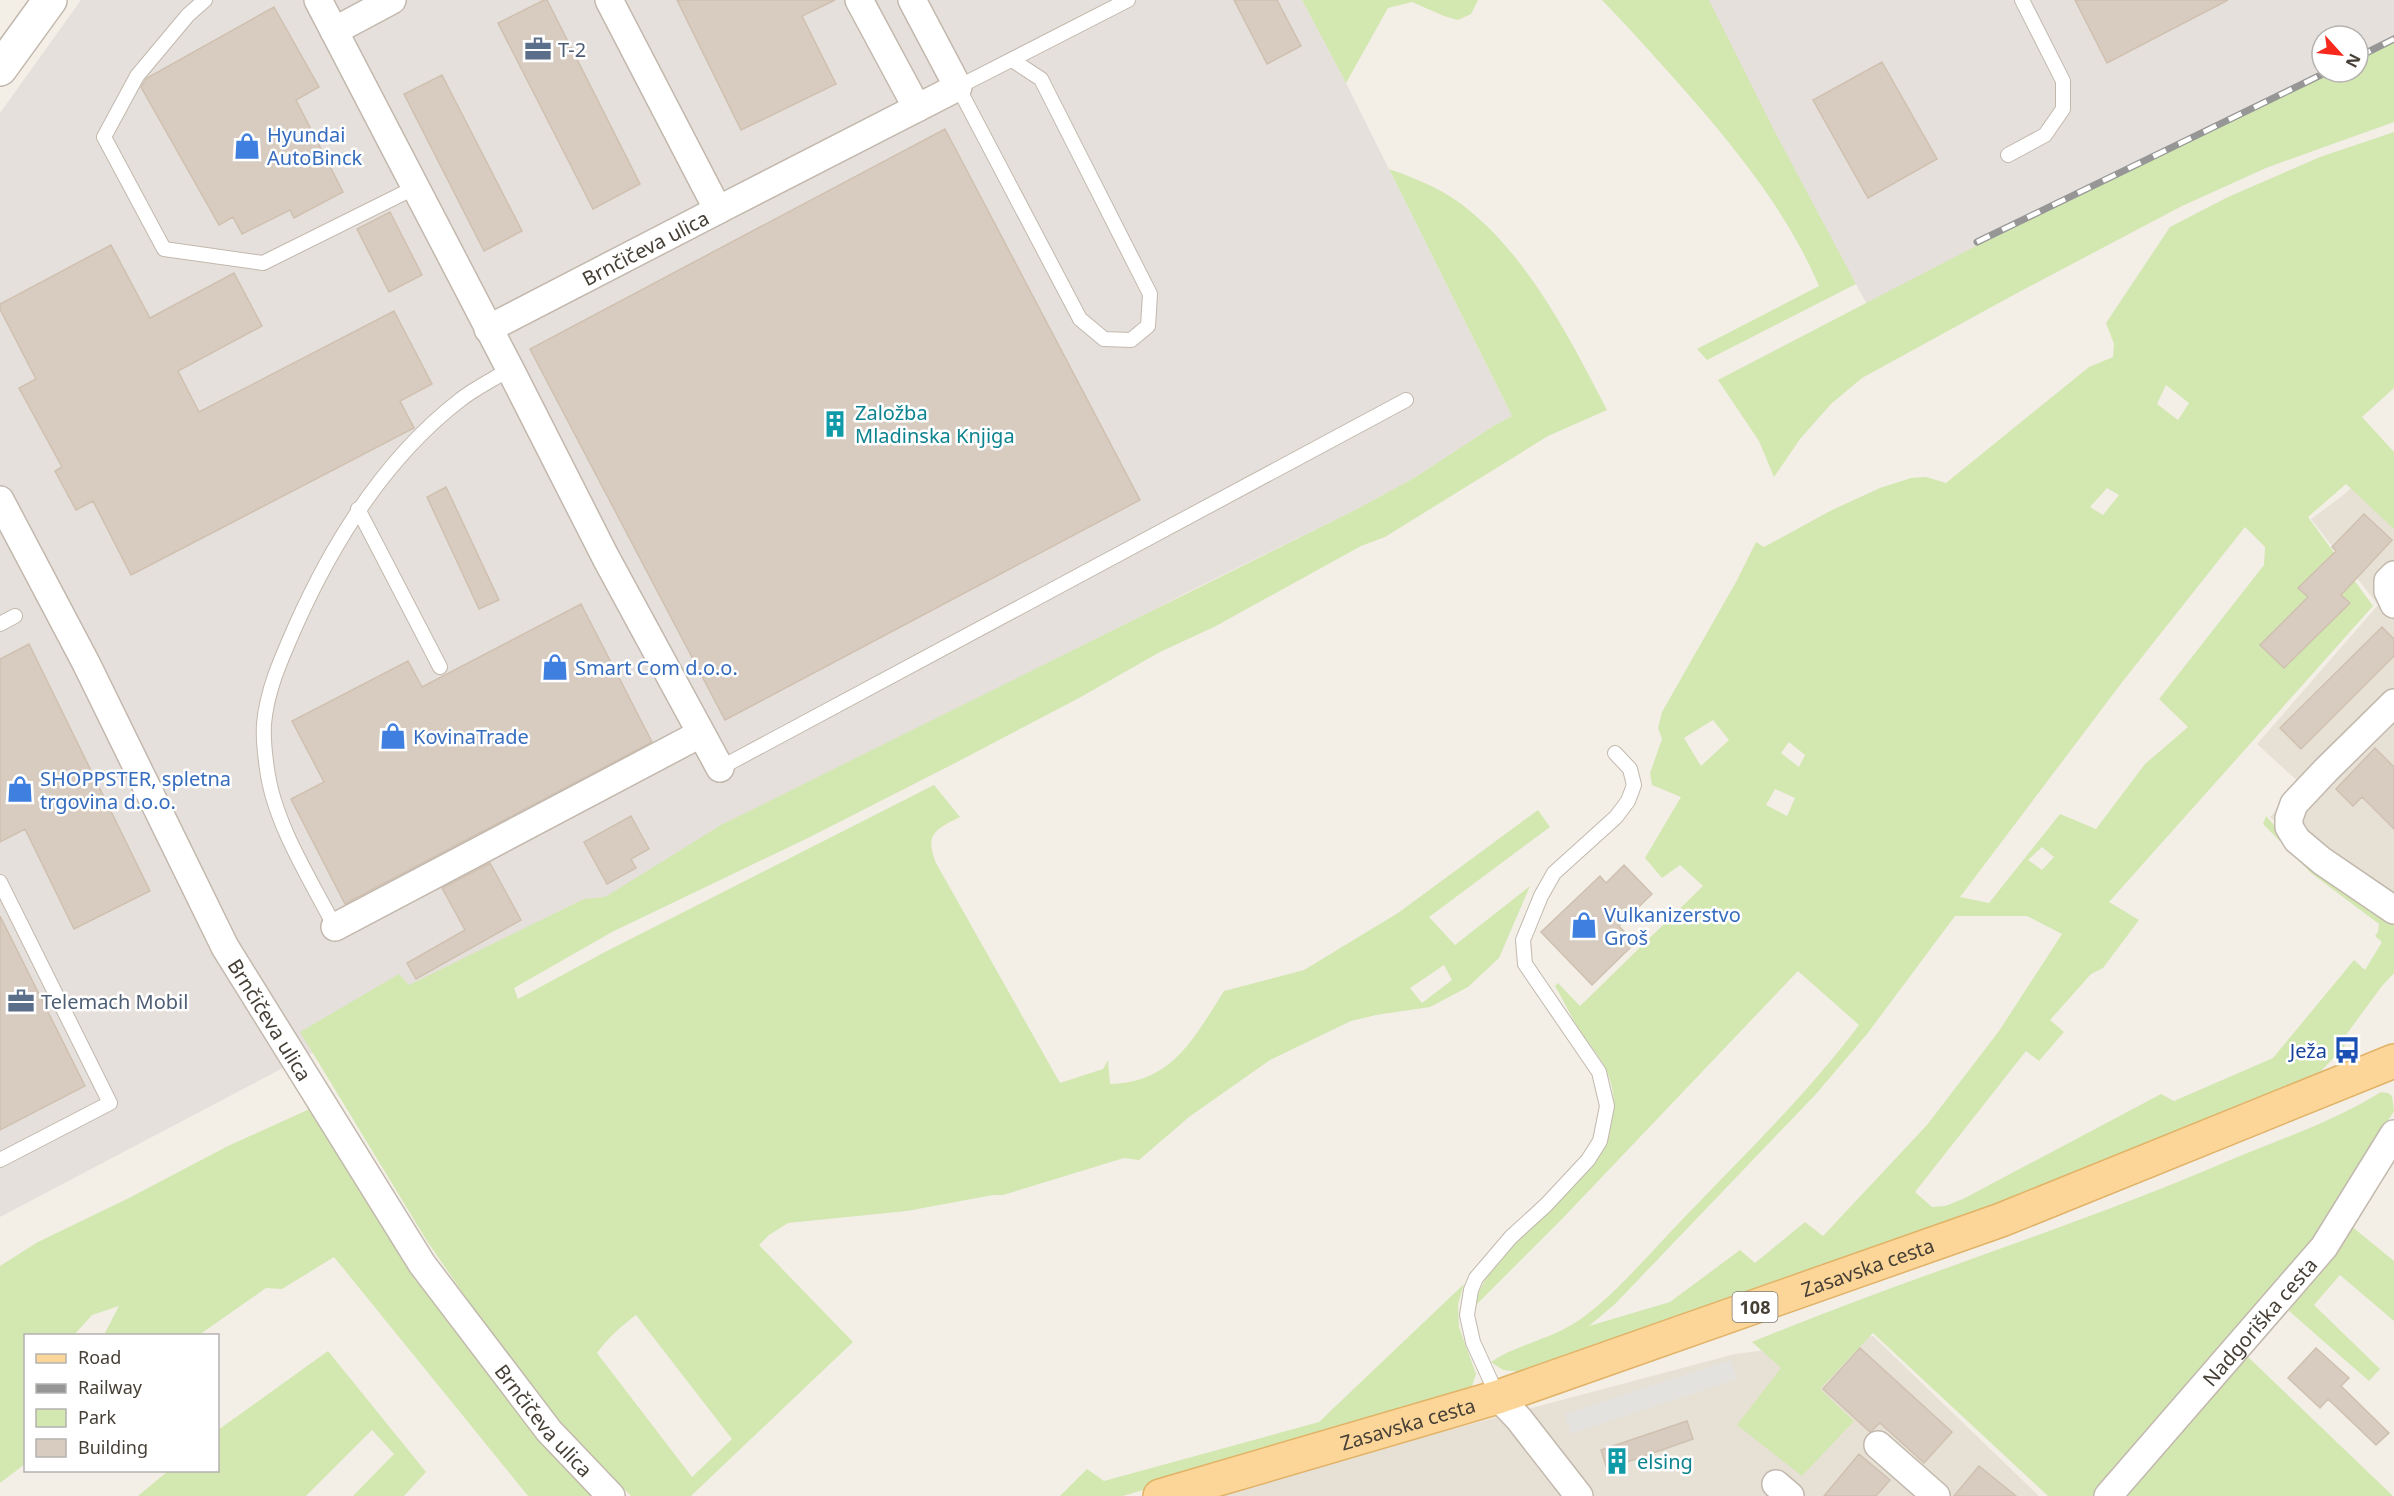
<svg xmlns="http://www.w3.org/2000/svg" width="2394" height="1496" viewBox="0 0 2394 1496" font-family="'Noto Sans',sans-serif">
<rect width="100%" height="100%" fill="#f3efe7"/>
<path fill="#e7e0d5" d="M 2394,450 L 2394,913 L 2312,857 L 2270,817 L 2302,785 L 2257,744 L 2378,605 L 2311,519 L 2341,497 Z
M 1873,1336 L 2039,1496 L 1201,1496 L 1735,1354 Z"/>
<path fill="#e6e0dc" d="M 81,0 L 1302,0 L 1346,83 L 1512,416 L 1495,425 L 1414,478 L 1357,509 L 1188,592 L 0,1217 L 0,113 Z
M 1700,0 L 2394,0 L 2394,48 L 2358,66 L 2358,36 L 2322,36 L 2322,72 L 2344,72 L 1869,308 Z"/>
<path fill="#d3e7b1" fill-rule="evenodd" d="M 1302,0 L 1478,0 L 1471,14 L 1458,20 L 1444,16 L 1412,2 L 1388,8 L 1346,83 Z
M 1602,0 L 1709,0 L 1775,132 L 1856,284 L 1707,360 L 1697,349 L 1819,286 C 1789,216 1743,158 1694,101 C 1664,67 1634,33 1602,0 Z
M 2394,42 L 2394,122 L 2266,168 L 2182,206 L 2019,292 L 1862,378 L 1831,404 L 1800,439 L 1774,477 L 1759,441 L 1718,380 L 2051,207 L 2301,84 L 2328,72 L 2358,72 L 2358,58 Z
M 2394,132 L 2394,388 L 2362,417 L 2394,452 L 2394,529 L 2346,484 L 2308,517 L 2373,606 L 2109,902 L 2139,920 L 2103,968 L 2091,974 L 2050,1020 L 2064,1032 L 2039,1061 L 2026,1051 L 1915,1192 L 1932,1207 L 1945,1206 L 1963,1199 L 2161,1094 L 2174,1101 L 2273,1058 L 2354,960 L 2365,970 L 2382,942 L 2375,936 L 2378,932 L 2379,924 L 2311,873 L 2263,824 L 2266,816 L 2307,861 L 2394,922 L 2394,973 L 2382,986 L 2343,1039 L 2345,1046 L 2320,1072 L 2275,1096 L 1973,1215 L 1521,1372 L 1503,1370 L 1491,1362 C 1516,1345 1547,1340 1573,1324 C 1608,1303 1649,1254 1678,1224 C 1740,1159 1805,1097 1859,1025 L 1798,971 L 1562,1219 L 1474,1307 C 1493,1224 1642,1171 1609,1077 C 1603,1059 1590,1046 1580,1031 C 1571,1017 1564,1001 1555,986 L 1558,983 L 1580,1006 L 1703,886 L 1680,865 L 1662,878 L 1645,858 L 1681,797 L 1652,785 L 1650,773 L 1662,739 L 1658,728 L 1662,712 L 1736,582 L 1756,542 L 1764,547 L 1832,510 L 1880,488 L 1911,478 L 1926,477 L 1946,483 L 2089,367 L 2113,357 L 2114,344 L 2106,323 L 2170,227 L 2228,197 L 2320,157 ZM 2166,385 L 2189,403 L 2178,420 L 2157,404 ZM 2107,488 L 2119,495 L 2103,515 L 2090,507 ZM 2245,527 L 2265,547 L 2264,565 L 2159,699 L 2188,727 L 2145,764 L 2096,829 L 2060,814 L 1989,903 L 1960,897 L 2123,681 ZM 1713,720 L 1729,740 L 1701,766 L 1684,738 ZM 1789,742 L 1805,755 L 1799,767 L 1781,753 ZM 1775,789 L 1795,798 L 1787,816 L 1766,805 ZM 2042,847 L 2054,857 L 2042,870 L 2028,860 ZM 1955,916 L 2027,916 L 2062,934 L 1999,1031 L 1927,1125 L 1823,1236 L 1805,1222 L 1755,1263 L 1740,1250 L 1670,1302 L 1589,1326 L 1615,1304 L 1816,1094 L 1867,1034 Z
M 1389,169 C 1418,179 1447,191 1470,211 C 1530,260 1572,342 1607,410 L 1548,436 L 1385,537 L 1361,546 L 1216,626 L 1160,652 L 1079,698 L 961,760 L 808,838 L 612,932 L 514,988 L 518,999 L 605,952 L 934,785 L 960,817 C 936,829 924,834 936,863 L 1060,1083 L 1103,1069 L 1108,1060 L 1110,1084 C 1172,1083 1194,1038 1224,991 L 1304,970 L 1398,913 L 1538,810 L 1550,827 L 1429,917 L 1455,945 L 1530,886 L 1499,958 L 1468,987 L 1430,1007 L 1376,1015 L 1351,1021 L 1270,1060 L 1189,1117 L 1139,1160 L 1124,1158 L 1003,1195 L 993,1195 L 907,1211 L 788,1223 L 769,1235 L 759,1245 L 853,1342 L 691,1496 L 631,1496 L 591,1456 L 533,1392 L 482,1321 L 427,1241 L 300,1032 L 399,974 L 409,985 L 584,899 L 605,897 L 721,825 L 1357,509 L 1414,478 L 1495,425 L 1512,416 ZM 1444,965 L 1452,980 L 1422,1003 L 1410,988 ZM 636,1315 L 732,1439 L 692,1477 L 597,1353 C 608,1338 621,1326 636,1315 Z
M 2381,1092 L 2388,1093 L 2392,1096 L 2394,1111 L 2329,1218 L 2259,1310 L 2095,1496 L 2048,1496 L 1873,1333 L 1820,1389 L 1854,1421 L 1802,1476 L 1737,1425 L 1781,1368 L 1752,1342 C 1909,1277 2072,1228 2228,1161 C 2280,1139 2333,1122 2381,1092 Z
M 314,1107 L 594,1496 L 528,1496 L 334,1257 L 282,1289 L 266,1288 L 199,1335 L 104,1335 L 119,1306 L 92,1315 L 74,1335 L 26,1336 L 25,1464 L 0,1483 L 0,1266 L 38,1242 L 129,1198 L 228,1146 Z
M 2350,1225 L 2394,1261 L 2394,1321 L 2340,1275 L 2314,1305 L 2380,1369 L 2369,1381 L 2289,1311 Z
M 1464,1284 L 1458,1304 L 1459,1327 L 1476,1374 L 1471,1389 L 1286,1448 L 1123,1496 L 1060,1496 L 1087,1469 L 1104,1481 L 1319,1422 Z
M 328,1351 L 426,1472 L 404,1496 L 353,1496 L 394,1454 L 372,1430 L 306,1496 L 138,1496 L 168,1471 L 218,1470 L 218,1430 Z
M 2247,1356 L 2393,1496 L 2120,1496 Z"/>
<path fill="#e4e2df" d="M 1731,1360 L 1737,1379 L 1571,1434 L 1565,1414 Z"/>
<path fill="#d8ccc0" stroke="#cfc0b0" stroke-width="1.5" d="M 544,0 L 547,0 L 640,184 L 593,209 L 498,23 Z
M 677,0 L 835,0 L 802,16 L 836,84 L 741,130 Z
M 1234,0 L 1277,0 L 1301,46 L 1267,64 Z
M 2075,0 L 2228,0 L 2107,63 Z
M 274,7 L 319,87 L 296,100 L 343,192 L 294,218 L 290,210 L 242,234 L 233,217 L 219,225 L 141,87 L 147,78 Z
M 1882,62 L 1937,159 L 1868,198 L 1813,100 Z
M 442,75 L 522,231 L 484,251 L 404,94 Z
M 945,129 L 1140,500 L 725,720 L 530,349 Z
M 390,212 L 422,275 L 389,292 L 357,229 Z
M 111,245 L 150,318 L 234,273 L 262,326 L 178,371 L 199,412 L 394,311 L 432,384 L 400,401 L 414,428 L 131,575 L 93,501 L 76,510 L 55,471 L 62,467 L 19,388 L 36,379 L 0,309 L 0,304 Z
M 446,487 L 499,600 L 479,609 L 427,497 Z
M 2364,514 L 2392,540 L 2341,595 L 2350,603 L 2284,668 L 2260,645 L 2308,597 L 2298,588 L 2336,551 L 2332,547 Z
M 581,604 L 652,742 L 345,904 L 291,799 L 324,782 L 292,721 L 408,661 L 422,687 Z
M 2382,627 L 2394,639 L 2394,656 L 2301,749 L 2280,728 Z
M 29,644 L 150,891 L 74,929 L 25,829 L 0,842 L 0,659 Z
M 2375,748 L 2394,767 L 2394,829 L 2362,797 L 2353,806 L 2336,789 Z
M 631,816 L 649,849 L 631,859 L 636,868 L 607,884 L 584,842 Z
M 490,863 L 521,920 L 416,979 L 407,963 L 465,930 L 442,888 Z
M 1624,865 L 1652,894 L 1619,926 L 1635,943 L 1592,985 L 1541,932 L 1600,876 L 1606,883 Z
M 0,916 L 85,1086 L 0,1130 Z
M 1860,1348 L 1952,1432 L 1924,1463 L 1880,1423 L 1870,1432 L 1823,1389 Z
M 2316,1348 L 2349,1378 L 2341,1386 L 2389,1433 L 2376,1445 L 2328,1399 L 2320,1408 L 2288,1378 Z
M 1687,1421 L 1693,1439 L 1607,1469 L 1601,1450 Z
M 1859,1454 L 1890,1480 L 1876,1496 L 1824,1496 Z
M 1979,1466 L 2016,1496 L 1954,1496 Z"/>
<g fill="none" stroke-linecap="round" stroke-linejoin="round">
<defs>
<path id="service" d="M 205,0 L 188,15 L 137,76 L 104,137 L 164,249 L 263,263 L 416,187
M 1012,60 L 1041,79 L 1150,294 L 1148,326 L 1131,340 L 1104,339 L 1080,319 L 958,87 L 1128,0
M 2008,155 L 2045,135 L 2063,109 L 2063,81 L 2022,0
M 358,509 L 440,667
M 0,624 L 15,616
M 720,768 L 1406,400
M 0,882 L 110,1103 L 0,1160
M 335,927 C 310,879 274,823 267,769 C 265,755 263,738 264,724 C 267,689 282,657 296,625 C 334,540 385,458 460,400 C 475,388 494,379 510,369
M 1498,1397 L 1473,1342 L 1467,1315 L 1471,1290 L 1476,1278 L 1511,1237 L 1546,1205 L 1588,1160 L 1600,1141 L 1607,1106 L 1599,1072 L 1525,964 L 1523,940 L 1541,896 L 1554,873 L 1616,817 L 1628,801 L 1634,785 L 1630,769 L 1615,753"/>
<g id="minor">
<path d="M 318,0 L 510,369 L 606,558 L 720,768"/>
<path d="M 859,0 L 917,108"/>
<path d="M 334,31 L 392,0"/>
<path d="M 718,210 L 958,87 L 912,0"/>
<path id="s1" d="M 488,329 L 718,210 L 609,0"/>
<path id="s2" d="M 0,500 L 86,663 L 225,947 L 422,1264 L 549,1431 L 611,1496"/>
<path d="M 2394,575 L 2388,581 L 2388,591 L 2394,604"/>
<path d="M 2394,703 L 2326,770 L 2294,804 L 2289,818 L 2289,827 L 2297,840 L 2322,861 L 2394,910"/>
<path d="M 335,927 L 700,734"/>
<path d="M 1498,1397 L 1519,1419 L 1579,1496"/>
<path d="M 1878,1445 L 1936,1496"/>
<path d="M 1776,1484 L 1790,1496"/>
<path id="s3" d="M 2108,1496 L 2324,1247 L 2394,1134"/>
</g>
<path id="tertiary" d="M 0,69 L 50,0"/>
<g id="primary">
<path id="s4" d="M 1160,1496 L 1498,1397 L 2001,1220 L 2394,1061"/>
</g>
</defs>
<use href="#service" stroke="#c2b8ad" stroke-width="16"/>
<use href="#minor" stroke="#c2b8ad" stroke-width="30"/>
<use href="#tertiary" stroke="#c2b8ad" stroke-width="36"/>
<use href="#primary" stroke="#e1b267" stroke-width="36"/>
<use href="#service" stroke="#fff" stroke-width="14"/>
<use href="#minor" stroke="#fff" stroke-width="27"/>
<use href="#tertiary" stroke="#fff" stroke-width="33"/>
<use href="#primary" stroke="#fcd698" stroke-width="33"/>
<defs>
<path id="rail" d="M 2358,57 L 2394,39
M 1977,242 L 2327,72"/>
</defs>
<use href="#rail" stroke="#969696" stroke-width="7"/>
<use href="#rail" stroke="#fff" stroke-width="4.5" stroke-dasharray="14" stroke-linecap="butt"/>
</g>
<defs>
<symbol id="office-bare" viewBox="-9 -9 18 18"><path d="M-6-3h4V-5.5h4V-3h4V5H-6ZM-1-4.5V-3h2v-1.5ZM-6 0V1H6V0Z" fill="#5c6f8a" stroke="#fff" stroke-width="2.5" paint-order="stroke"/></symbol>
<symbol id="shop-bare" viewBox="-9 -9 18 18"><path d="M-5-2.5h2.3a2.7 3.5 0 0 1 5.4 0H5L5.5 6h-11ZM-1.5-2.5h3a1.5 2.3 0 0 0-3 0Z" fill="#3f7fe0" stroke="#fff" stroke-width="2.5" paint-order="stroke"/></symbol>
<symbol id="building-bare" viewBox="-9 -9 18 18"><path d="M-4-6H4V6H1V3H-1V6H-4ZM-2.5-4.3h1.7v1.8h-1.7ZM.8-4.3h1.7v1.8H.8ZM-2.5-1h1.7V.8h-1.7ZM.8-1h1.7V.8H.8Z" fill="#0f9aa8" stroke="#fff" stroke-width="2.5" paint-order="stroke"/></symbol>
<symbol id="bus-bare" viewBox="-9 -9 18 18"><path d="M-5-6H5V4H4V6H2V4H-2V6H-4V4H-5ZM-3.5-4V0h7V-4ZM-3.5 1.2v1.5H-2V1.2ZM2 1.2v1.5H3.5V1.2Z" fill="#1a4fb4" stroke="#fff" stroke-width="2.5" paint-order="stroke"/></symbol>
</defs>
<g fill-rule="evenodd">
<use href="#office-bare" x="519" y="30" width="38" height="38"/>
<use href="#shop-bare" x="228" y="127" width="38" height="38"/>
<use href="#building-bare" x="816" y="405" width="38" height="38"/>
<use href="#shop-bare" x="536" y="648" width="38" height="38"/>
<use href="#shop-bare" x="374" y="717" width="38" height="38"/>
<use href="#shop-bare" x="1" y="770" width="38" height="38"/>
<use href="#shop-bare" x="1565" y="906" width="38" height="38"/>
<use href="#office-bare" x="2" y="982" width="38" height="38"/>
<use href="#bus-bare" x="2328" y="1031" width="38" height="38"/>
<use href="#building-bare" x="1598" y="1442" width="38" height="38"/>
</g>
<g text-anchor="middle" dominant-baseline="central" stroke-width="5" stroke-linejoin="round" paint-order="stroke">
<rect fill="#fff" stroke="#7e7972" stroke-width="1.5" x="1732.5" y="1292" width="45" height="30" rx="4.5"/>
<g font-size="18" font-weight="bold" fill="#463f36">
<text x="1755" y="1307">108</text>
</g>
<g font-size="20" fill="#4e5e75" stroke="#fff" text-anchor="start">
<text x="558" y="49">T-2</text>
<text x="41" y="1001">Telemach Mobil</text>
</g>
<g font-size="20" fill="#366cbe" stroke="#fff" text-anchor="start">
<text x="267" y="134">Hyundai<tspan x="267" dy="23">AutoBinck</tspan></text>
<text x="575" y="667">Smart Com d.o.o.</text>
<text x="413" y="736">KovinaTrade</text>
<text x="40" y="778">SHOPPSTER, spletna<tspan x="40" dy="23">trgovina d.o.o.</tspan></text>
<text x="1604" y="914">Vulkanizerstvo<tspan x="1604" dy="23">Groš</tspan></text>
</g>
<g font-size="20" fill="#463f36" stroke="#fff">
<text stroke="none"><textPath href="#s1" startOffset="177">Brnčičeva ulica</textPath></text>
<text stroke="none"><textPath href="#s2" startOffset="586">Brnčičeva ulica</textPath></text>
<text stroke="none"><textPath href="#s4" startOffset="744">Zasavska cesta</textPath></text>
<text stroke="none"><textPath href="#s3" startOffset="231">Nadgoriška cesta</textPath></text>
<text stroke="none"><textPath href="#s2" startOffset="1072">Brnčičeva ulica</textPath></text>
<text stroke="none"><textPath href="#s4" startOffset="258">Zasavska cesta</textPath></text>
</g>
<g font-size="20" fill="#0d838f" stroke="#fff" text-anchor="start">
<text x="855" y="412">Založba<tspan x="855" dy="23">Mladinska Knjiga</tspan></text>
<text x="1637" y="1461">elsing</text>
</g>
<g font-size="20" fill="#164399" stroke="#fff" text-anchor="end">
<text x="2327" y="1050">Ježa</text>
</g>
</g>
<rect x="24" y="1334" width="195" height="138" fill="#ffffff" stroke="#b5b2af" stroke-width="1.5"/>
<rect x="36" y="1354" width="30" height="9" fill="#fcd698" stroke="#b5b2af" stroke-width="1.5"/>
<text x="78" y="1364" font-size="18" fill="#463f36">Road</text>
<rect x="36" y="1384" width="30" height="9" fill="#969696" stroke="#b5b2af" stroke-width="1.5"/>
<text x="78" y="1394" font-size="18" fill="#463f36">Railway</text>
<rect x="36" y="1409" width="30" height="18" fill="#d3e7b1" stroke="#b5b2af" stroke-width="1.5"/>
<text x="78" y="1424" font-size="18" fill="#463f36">Park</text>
<rect x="36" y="1439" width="30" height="18" fill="#d8ccc0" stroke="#b5b2af" stroke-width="1.5"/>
<text x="78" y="1454" font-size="18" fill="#463f36">Building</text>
<g transform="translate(2340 54) rotate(117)"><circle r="28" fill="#ffffff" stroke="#b5b2af" stroke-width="1.5"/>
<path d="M0-4.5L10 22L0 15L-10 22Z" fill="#f6291c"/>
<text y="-9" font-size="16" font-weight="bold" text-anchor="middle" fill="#463f36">N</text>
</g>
</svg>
